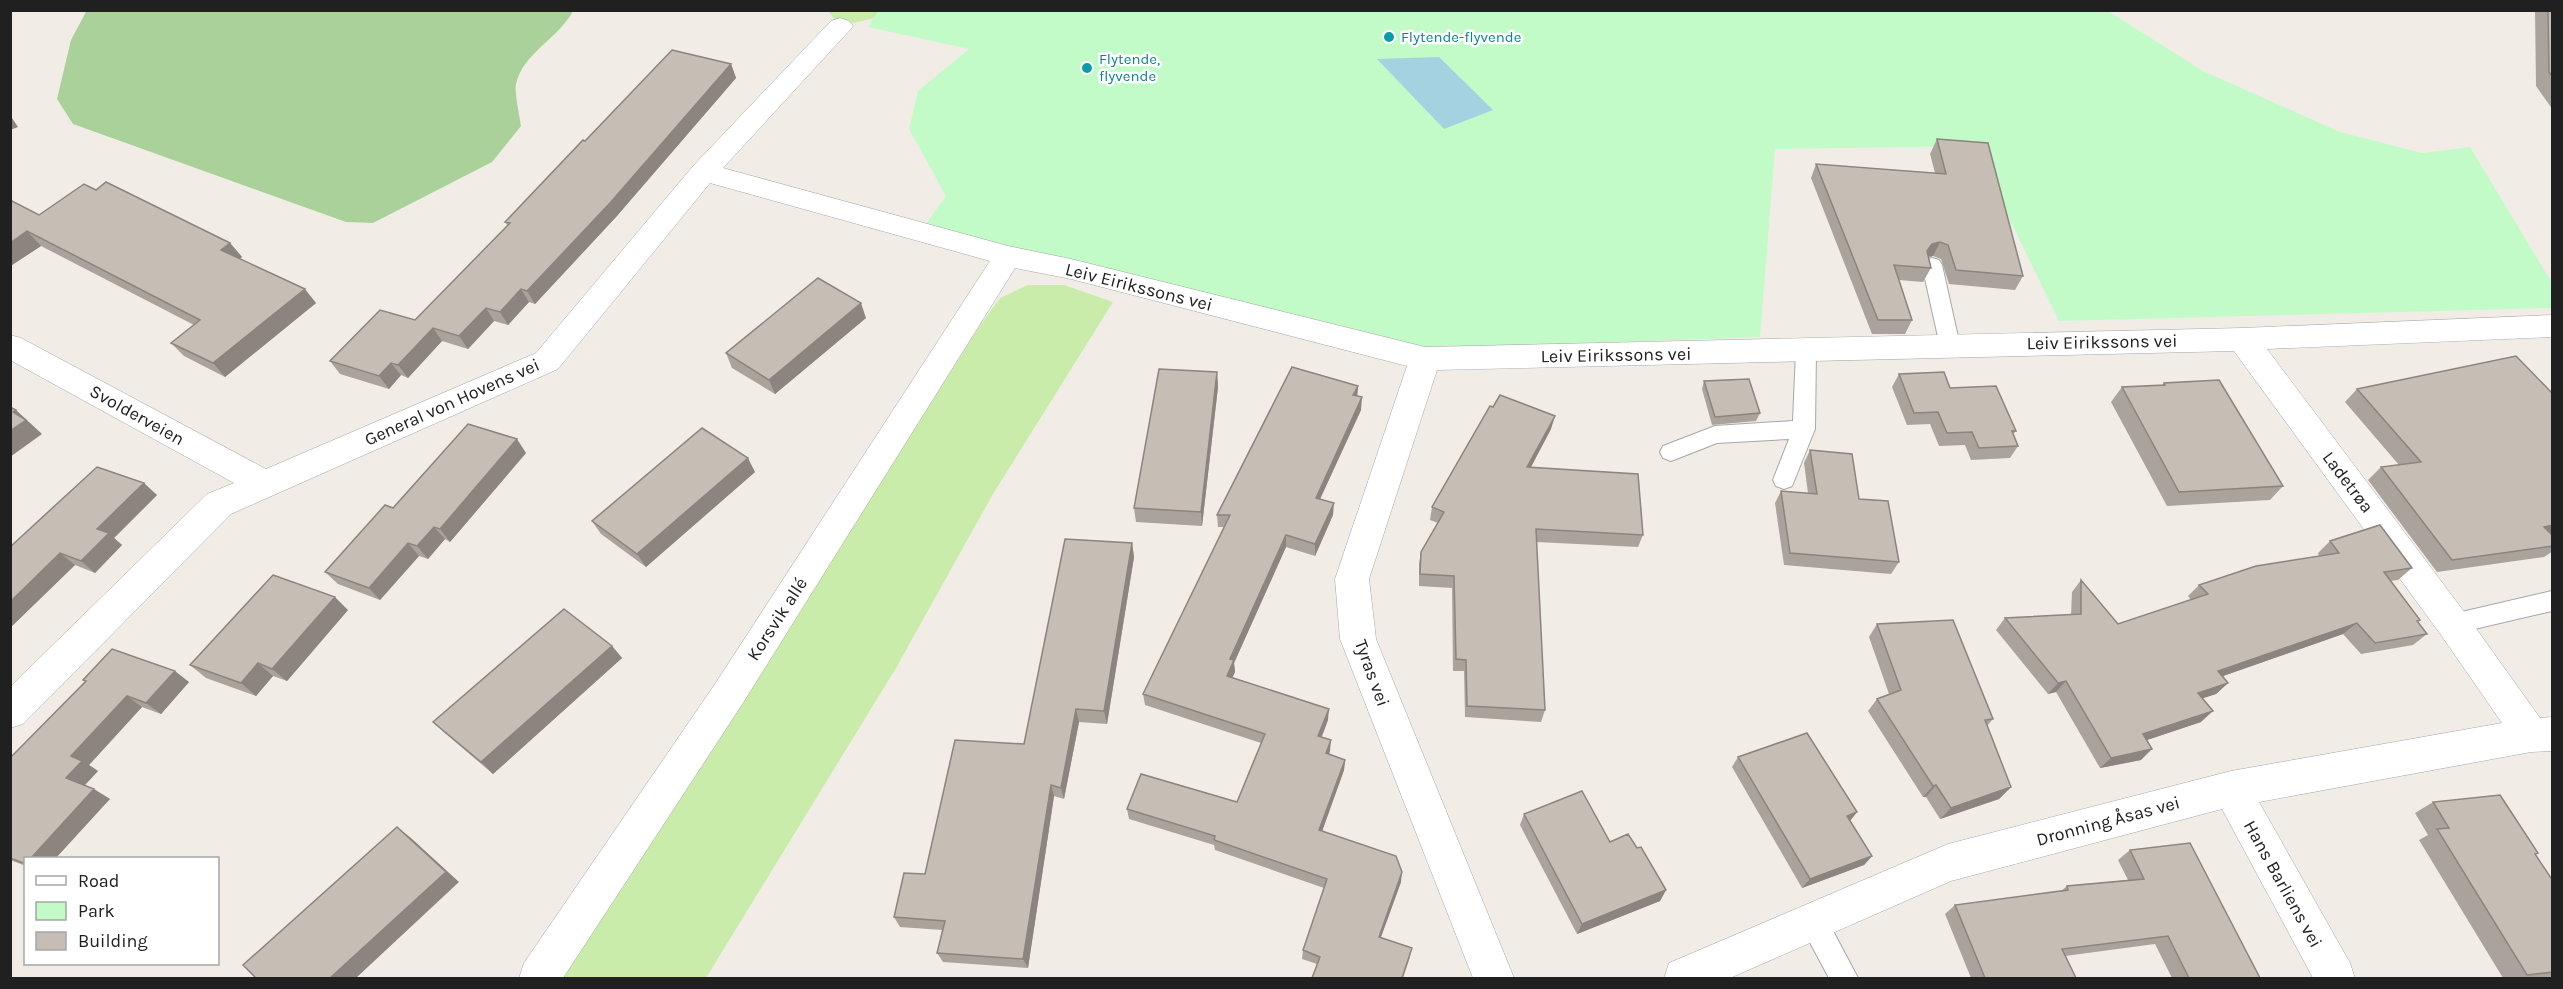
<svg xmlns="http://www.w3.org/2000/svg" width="2563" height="989" viewBox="0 0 2563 989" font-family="Karla,sans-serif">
<rect width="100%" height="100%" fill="#f1ede6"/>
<path fill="#caecab" d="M 828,11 L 905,11 L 840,26 Z
M 1028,285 L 1064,285 L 1113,302 L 993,494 L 896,668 L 706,978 L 561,978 L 981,324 L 1000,298 Z"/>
<path fill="#a9d199" d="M 87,10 L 573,10 L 573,11 C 559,38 523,53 516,84 C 514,90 520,118 521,126 L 492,162 L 373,223 L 346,222 L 73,124 L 57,99 L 71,40 Z"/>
<path fill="#c2fbc8" d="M 879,10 L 2108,11 L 2203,71 L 2340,132 L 2422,153 L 2470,147 L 2552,283 L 2552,308 L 2059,321 L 1974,146 L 1775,149 L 1760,337 L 1420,349 L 920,232 L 946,196 L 909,129 L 918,91 L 969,49 L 868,27 Z"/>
<path fill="#a5d2e0" d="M 1439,57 L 1493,110 L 1444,129 L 1377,59 Z"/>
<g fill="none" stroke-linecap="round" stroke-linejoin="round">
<defs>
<path id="lane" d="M 1932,258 L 1939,260 L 1942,265 L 1960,346 L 1957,352 L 1950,354 L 1943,352 L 1940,346 L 1922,265 L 1925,260 Z
M 1806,343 L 1813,345 L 1816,351 L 1815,429 L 1792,486 L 1784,489 L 1776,486 L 1773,480 L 1789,439 L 1717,443 L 1671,461 L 1663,458 L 1660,452 L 1663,446 L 1715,426 L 1793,421 L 1796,351 L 1799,345 Z
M 2552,591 L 2552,611 L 2453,634 L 2445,631 L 2441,624 L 2445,617 L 2453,614 Z
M 1813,909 L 1823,912 L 1858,978 L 1829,978 L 1799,922 L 1803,912 Z"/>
<path id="street" d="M 840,18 L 849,21 L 853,26 L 849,31 L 723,168 L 1008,246 L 1071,259 L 1425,347 L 2242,328 L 2552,315 L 2552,337 L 2267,349 L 2465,613 L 2540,718 L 2552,717 L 2552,751 L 2531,752 L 2259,802 L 2350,963 L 2355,978 L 2313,978 L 2222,809 L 1951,881 L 1730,978 L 1664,978 L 1669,963 L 1948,844 L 2231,771 L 2502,723 L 2441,635 L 2234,351 L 1437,370 L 1369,579 L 1376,639 L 1514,978 L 1473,978 L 1340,639 L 1335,579 L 1407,366 L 1071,279 L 1015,268 L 741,706 L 563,978 L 519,978 L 524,963 L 715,684 L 990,261 L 710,183 L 558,369 L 231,514 L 23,724 L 10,728 L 10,687 L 207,494 L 234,483 L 10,360 L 10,335 L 21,338 L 266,469 L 536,353 L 694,165 L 831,21 Z"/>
</defs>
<use href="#lane" stroke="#a7a7a7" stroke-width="2"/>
<use href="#street" stroke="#a7a7a7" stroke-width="1"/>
<use href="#lane" fill="#fff" fill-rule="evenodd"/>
<use href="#street" fill="#fff" fill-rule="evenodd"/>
</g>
<path fill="#aaa39c" d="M 2535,10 L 2553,10 L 2553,110 L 2536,86 Z
M 731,64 L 736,78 L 616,217 L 535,304 L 529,302 L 508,325 L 494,321 L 468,349 L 442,341 L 408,378 L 401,375 L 389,389 L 340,374 L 330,361 L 415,320 L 508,226 L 505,222 L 585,141 Z
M 1937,139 L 2023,276 L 2015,290 L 1949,284 L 1941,259 L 1933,256 L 1928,257 L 1931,268 L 1923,282 L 1899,280 L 1912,320 L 1905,334 L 1872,334 L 1811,178 L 1816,164 L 1935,173 L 1930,154 Z
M 96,190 L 230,243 L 242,257 L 240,258 L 316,303 L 225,377 L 184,356 L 171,343 L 194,325 L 41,246 L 12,265 L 10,264 L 10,200 L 39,215 Z
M 866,318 L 775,394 L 732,368 L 726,353 Z
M 1217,372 L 1218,387 L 1202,526 L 1136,522 L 1134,508 Z
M 1899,374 L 1950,388 L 2016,431 L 2013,434 L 2018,446 L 2010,458 L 1971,460 L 1965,445 L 1939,446 L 1930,424 L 1907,425 L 1892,387 Z
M 1704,381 L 1760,413 L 1756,421 L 1712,425 L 1702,389 Z
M 2164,383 L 2283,486 L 2270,500 L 2167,506 L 2111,402 L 2122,387 L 2162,385 Z
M 1358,386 L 1357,396 L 1361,410 L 1320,499 L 1333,515 L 1315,556 L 1286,547 L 1234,663 L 1235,672 L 1232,678 L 1328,720 L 1321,737 L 1330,751 L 1329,754 L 1345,760 L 1344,770 L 1322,831 L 1401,882 L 1381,937 L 1410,957 L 1403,978 L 1312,978 L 1317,964 L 1302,959 L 1303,950 L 1324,888 L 1215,850 L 1214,845 L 1129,819 L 1127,809 L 1237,802 L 1261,743 L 1145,705 L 1143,694 L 1224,527 L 1218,527 L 1217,515 Z
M 2357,389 L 2553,394 L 2553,534 L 2551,535 L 2553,536 L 2553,551 L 2544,557 L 2437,572 L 2368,480 L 2381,467 L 2399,465 L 2345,402 Z
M 1551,429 L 1531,467 L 1643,535 L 1638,547 L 1536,542 L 1545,710 L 1541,722 L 1465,717 L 1464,671 L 1453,671 L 1452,588 L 1419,586 L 1419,564 L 1421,552 L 1438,523 L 1430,520 L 1432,507 Z
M 1810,450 L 1859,499 L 1899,562 L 1891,574 L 1784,565 L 1775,503 L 1781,491 L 1808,493 L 1804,463 Z
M 526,453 L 450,542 L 445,539 L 428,559 L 419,556 L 380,600 L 338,584 L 325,572 L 393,508 Z
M 97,467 L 157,495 L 114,538 L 122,545 L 95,573 L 75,565 L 10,628 Z
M 755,472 L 646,567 L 601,534 L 592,521 Z
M 2330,541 L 2412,568 L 2398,580 L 2390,581 L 2420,620 L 2418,622 L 2427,634 L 2413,645 L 2361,654 L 2343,634 L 2223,676 L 2228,683 L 2216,694 L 2202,698 L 2201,722 L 2147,740 L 2141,760 L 2100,768 L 2056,692 L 2048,694 L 1996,630 L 2005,618 L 2071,615 L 2072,592 L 2081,580 L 2118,624 L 2191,600 L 2188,596 L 2199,585 L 2319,556 L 2318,553 Z
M 1132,543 L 1134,557 L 1107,724 L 1079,722 L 1064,799 L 1054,796 L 1028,968 L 943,962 L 937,953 L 942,930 L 900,927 L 894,917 L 925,874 L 1024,744 Z
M 348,610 L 287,681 L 273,676 L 256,696 L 206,678 L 190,665 Z
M 1877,624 L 1993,719 L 1987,726 L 2011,787 L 1999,799 L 1940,819 L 1926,797 L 1923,797 L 1868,711 L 1877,699 L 1889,694 L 1869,637 Z
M 612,646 L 622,658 L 493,774 L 446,734 L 433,722 Z
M 83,680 L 189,682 L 161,714 L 142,707 L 89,765 L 98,771 L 85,785 L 110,799 L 26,858 L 26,866 L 10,860 L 10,758 L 85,682 Z
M 1738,757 L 1857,812 L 1850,821 L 1872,856 L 1864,865 L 1802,888 L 1732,767 Z
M 2433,802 L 2538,853 L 2535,855 L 2553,881 L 2553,978 L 2503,978 L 2419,840 L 2428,835 L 2415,813 Z
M 1524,814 L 1610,842 L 1637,848 L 1666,890 L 1660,901 L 1577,934 L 1520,825 Z
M 2130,850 L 2260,978 L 2172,978 L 2155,944 L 2065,956 L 2076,978 L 1971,978 L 1945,914 L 1955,905 L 2061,891 L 2067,886 L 2128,880 L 2118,860 Z"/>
<path fill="#8b847f" d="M 731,64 L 736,78 L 616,217 L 535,304 L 527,291 Z
M 10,115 L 18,127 L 10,130 Z
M 27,231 L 41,246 L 12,265 L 10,264 L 10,243 Z
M 1940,242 L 1933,256 L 1924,258 L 1920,265 L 1932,244 Z
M 230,243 L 242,257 L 233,264 L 221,250 Z
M 305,289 L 316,303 L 225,377 L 213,363 Z
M 521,289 L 529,302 L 508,325 L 500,312 Z
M 861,303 L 866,318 L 775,394 L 769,380 Z
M 486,308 L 494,321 L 468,349 L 459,336 Z
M 433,328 L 442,341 L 408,378 L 398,365 Z
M 391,363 L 401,375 L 389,389 L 379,376 Z
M 1217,372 L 1218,387 L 1202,526 L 1201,512 Z
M 1358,386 L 1357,399 L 1353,395 Z
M 1362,397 L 1361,410 L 1315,510 L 1316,498 Z
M 16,410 L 42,434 L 10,457 L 10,431 L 13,412 Z
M 1555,416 L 1551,429 L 1524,480 L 1527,467 Z
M 517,439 L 526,453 L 450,542 L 440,529 Z
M 748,458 L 755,472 L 646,567 L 637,554 Z
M 144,483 L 157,495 L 114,538 L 122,545 L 95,573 L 81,561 L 97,529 Z
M 1334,503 L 1333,515 L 1315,556 L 1315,544 Z
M 2553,525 L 2553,534 L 2529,539 L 2544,527 Z
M 434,527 L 445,539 L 428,559 L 417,546 Z
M 1286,535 L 1286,547 L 1234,663 L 1235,672 L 1228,687 L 1227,676 L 1230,659 Z
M 408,543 L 419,556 L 380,600 L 369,588 Z
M 1132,543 L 1134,557 L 1107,724 L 1104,711 Z
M 60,553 L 75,565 L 10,628 L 10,602 Z
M 335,597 L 348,610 L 287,681 L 272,669 Z
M 2357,623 L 2343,634 L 2206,682 L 2218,671 Z
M 612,646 L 622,658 L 493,774 L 481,762 Z
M 258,663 L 273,676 L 256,696 L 241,683 Z
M 175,671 L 189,682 L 161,714 L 146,703 Z
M 2066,681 L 2056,692 L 2048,694 L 2058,683 Z
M 2228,683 L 2216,694 L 2186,704 L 2198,693 Z
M 127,696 L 142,707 L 89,765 L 98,771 L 82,788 L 66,778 L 71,756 Z
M 1076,709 L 1079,722 L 1064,799 L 1061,788 Z
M 1329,709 L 1328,720 L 1318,747 L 1318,736 Z
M 2213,711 L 2201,722 L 2132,745 L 2143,734 Z
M 1331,740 L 1330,751 L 1325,764 L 1326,753 Z
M 2152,749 L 2141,760 L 2100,768 L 2111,758 Z
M 1345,760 L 1344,770 L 1319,840 L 1319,830 Z
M 1051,785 L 1054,796 L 1028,968 L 1023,959 Z
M 1936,785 L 1926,797 L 1923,797 L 1933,786 Z
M 2011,787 L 1999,799 L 1940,819 L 1951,808 Z
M 94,789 L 110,799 L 56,858 L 31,858 Z
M 1857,812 L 1849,822 L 1847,816 Z
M 397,827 L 411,838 L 459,882 L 356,978 L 330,978 Z
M 1872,856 L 1864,865 L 1802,888 L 1810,879 Z
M 1402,872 L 1401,882 L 1378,945 L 1379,937 Z
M 1666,890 L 1660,901 L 1577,934 L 1582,924 Z"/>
<path fill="#c6bdb5" stroke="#8b847f" stroke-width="1.5" d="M 2548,10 L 2553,10 L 2553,77 L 2549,72 Z
M 672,50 L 731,64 L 610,203 L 527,291 L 521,289 L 500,312 L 486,308 L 459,336 L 433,328 L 398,365 L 391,363 L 379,376 L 330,361 L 380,310 L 415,320 L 510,223 L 505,222 L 583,140 L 585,141 Z
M 1937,139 L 1988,143 L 2023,276 L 1956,270 L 1948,245 L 1940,242 L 1932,244 L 1927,251 L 1931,268 L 1894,265 L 1912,320 L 1878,320 L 1816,164 L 1946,174 Z
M 106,182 L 230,243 L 221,250 L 305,289 L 213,363 L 171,343 L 200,320 L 27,231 L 10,243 L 10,200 L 39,215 L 84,184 L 96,190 Z
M 818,278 L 861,303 L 769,380 L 726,353 Z
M 2516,356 L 2553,394 L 2553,525 L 2544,527 L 2553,536 L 2553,546 L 2452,560 L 2381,467 L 2421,462 L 2357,389 Z
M 1292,367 L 1358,386 L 1353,395 L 1362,397 L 1316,498 L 1334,503 L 1315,544 L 1286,535 L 1230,659 L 1234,660 L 1227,676 L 1329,709 L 1318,736 L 1331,740 L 1326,753 L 1345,760 L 1319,830 L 1396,856 L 1402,872 L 1379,937 L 1412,948 L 1402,978 L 1312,978 L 1320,957 L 1303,950 L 1327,879 L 1214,840 L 1215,836 L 1127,809 L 1141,774 L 1237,802 L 1265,734 L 1143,694 L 1230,515 L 1217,515 Z
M 1159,369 L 1217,372 L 1201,512 L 1134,508 Z
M 1944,372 L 1950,388 L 1996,386 L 2016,431 L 2012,431 L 2018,446 L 1979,448 L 1972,432 L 1947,433 L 1938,412 L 1914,413 L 1899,374 Z
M 1749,379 L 1760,413 L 1715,417 L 1704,381 Z
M 2219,380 L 2283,486 L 2179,492 L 2122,387 L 2165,385 L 2164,383 Z
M 1500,395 L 1555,416 L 1527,467 L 1638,474 L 1643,535 L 1536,529 L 1545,710 L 1467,706 L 1466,660 L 1456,659 L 1454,576 L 1420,574 L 1421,552 L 1444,512 L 1432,507 L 1490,406 L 1493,407 Z
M 10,407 L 16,410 L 13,412 L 26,420 L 10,431 Z
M 468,424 L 517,439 L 440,529 L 434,527 L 417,546 L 408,543 L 369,588 L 325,572 L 385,505 L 393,508 Z
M 702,428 L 748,458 L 637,554 L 592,521 Z
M 1810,450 L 1852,454 L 1859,499 L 1888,501 L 1899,562 L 1790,553 L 1781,491 L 1817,494 Z
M 97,467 L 144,483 L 97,529 L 109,533 L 81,561 L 60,553 L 10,602 L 10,547 Z
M 2380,525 L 2412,568 L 2384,572 L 2420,620 L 2417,621 L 2427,634 L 2375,643 L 2357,623 L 2218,671 L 2228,683 L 2198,693 L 2213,711 L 2143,734 L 2152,749 L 2111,758 L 2066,681 L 2058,683 L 2005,618 L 2081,614 L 2081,580 L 2118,624 L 2208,594 L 2199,585 L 2256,566 L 2339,553 L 2330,541 Z
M 1065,539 L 1132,543 L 1104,711 L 1076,709 L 1061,788 L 1051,785 L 1023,959 L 937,953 L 945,921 L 894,917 L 904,873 L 925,874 L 955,740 L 1024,744 Z
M 273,575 L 335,597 L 272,669 L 258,663 L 241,683 L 190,665 Z
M 564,609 L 612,646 L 481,762 L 433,722 Z
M 1953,620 L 1993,719 L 1985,720 L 2011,787 L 1951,808 L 1936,785 L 1933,786 L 1877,699 L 1901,690 L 1877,624 Z
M 112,649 L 175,671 L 146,703 L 127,696 L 71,756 L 82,761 L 66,778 L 94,789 L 31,858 L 26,858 L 26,864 L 10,858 L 10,758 L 86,681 L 83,680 Z
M 1807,733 L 1857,812 L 1847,816 L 1872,856 L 1810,879 L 1738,757 Z
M 1582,791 L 1610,842 L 1628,834 L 1637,848 L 1641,847 L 1666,890 L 1582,924 L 1524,814 Z
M 2500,795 L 2538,853 L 2535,854 L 2553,881 L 2553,972 L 2527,975 L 2437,829 L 2449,828 L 2433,802 Z
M 397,827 L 446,872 L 330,978 L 256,978 L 243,965 Z
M 2190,843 L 2260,978 L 2189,978 L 2168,936 L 2062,949 L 2076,978 L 1985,978 L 1955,905 L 2068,890 L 2067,886 L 2144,879 L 2130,850 Z"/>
<g fill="#0f9aa8" stroke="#fff" stroke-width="2">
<circle cx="1389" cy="37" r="6"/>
<circle cx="1087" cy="68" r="6"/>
</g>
<g text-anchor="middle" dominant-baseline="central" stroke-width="5" stroke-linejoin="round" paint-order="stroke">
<g font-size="15" fill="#0d838f" stroke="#fff" text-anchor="start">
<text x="1401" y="37">Flytende-flyvende</text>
<text x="1099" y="59">Flytende,<tspan x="1099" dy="17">flyvende</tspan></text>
</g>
<g font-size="18" fill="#202020" stroke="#fff">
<text transform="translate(1139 287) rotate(14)">Leiv Eirikssons vei</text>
<text transform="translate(2102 342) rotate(-1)">Leiv Eirikssons vei</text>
<text transform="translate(1616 355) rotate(-1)">Leiv Eirikssons vei</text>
<text transform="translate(452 402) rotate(-24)">General von Hovens vei</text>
<text transform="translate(137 415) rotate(29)">Svolderveien</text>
<text transform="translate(2348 482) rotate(53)">Ladetrøa</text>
<text transform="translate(777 619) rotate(-57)">Korsvik allé</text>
<text transform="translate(1372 673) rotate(70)">Tyras vei</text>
<text transform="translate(2108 821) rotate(-15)">Dronning Åsas vei</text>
<text transform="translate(2283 884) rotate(61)">Hans Barliens vei</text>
</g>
</g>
<rect width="2563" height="989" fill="none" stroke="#202020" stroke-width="24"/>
<rect x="24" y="857" width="195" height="108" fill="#ffffff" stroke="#a6a6a6" stroke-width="1.5"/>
<rect x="36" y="876" width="30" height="9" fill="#ffffff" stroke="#a6a6a6" stroke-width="1.5"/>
<text x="78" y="887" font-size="18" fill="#202020">Road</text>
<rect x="36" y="902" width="30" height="18" fill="#c2fbc8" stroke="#a6a6a6" stroke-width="1.5"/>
<text x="78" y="917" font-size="18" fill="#202020">Park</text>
<rect x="36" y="932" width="30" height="18" fill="#c6bdb5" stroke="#a6a6a6" stroke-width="1.5"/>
<text x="78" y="947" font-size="18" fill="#202020">Building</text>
</svg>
